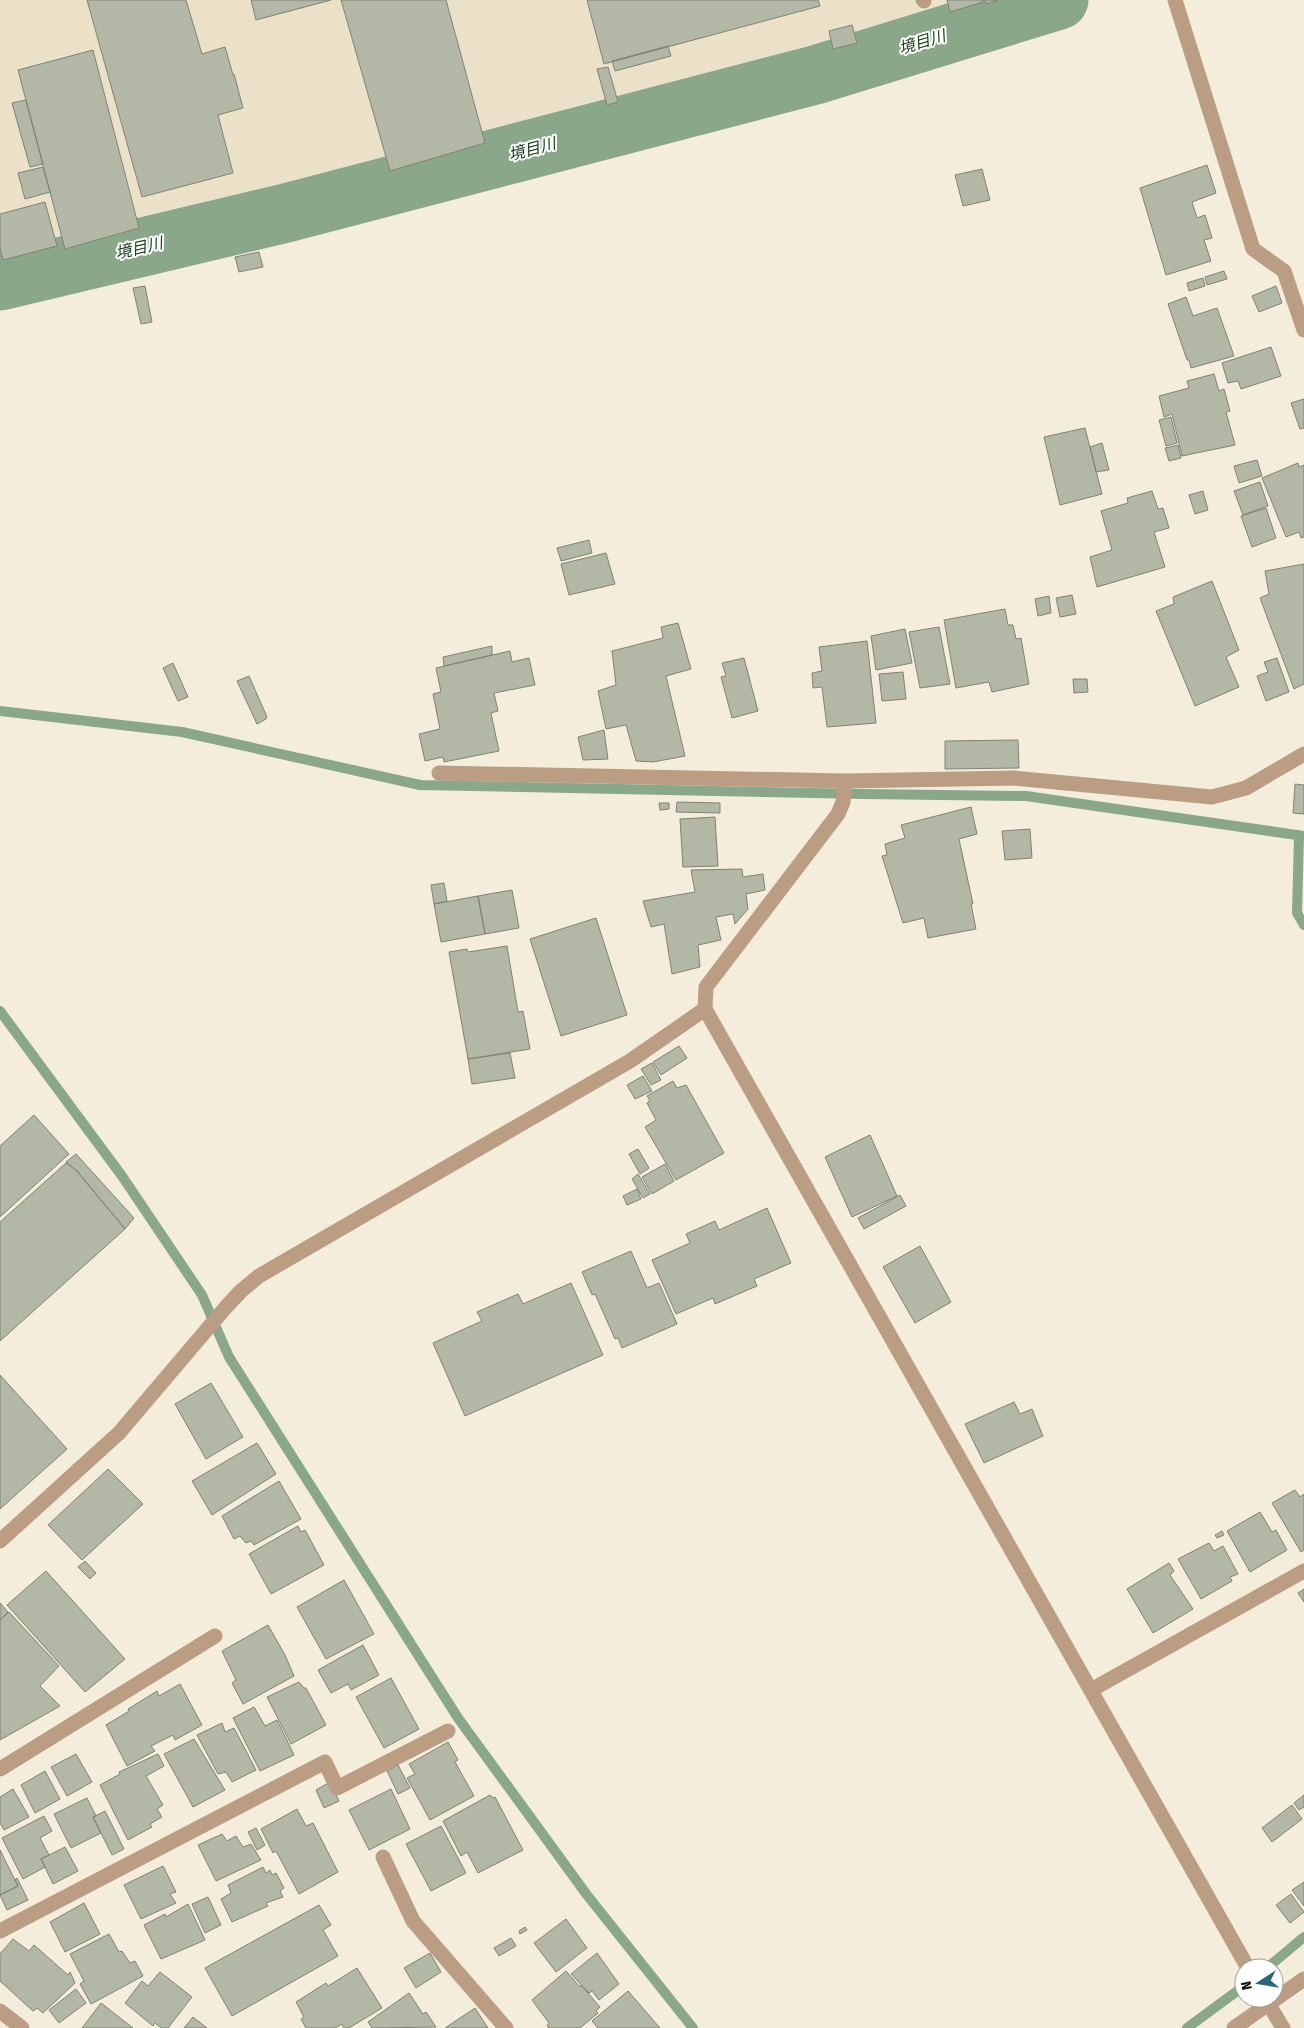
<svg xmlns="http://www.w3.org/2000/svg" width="1304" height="2028" viewBox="0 0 1304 2028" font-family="'Fira Sans Condensed','Noto Sans JP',sans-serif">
<rect width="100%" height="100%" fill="#f4eddb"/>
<path fill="#ebe1c8" d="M 0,0 L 1004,0 L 900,32 L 301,197 L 0,267 Z"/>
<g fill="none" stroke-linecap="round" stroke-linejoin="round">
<path stroke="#8aa789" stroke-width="10" d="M 0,711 L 182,732 L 420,785 L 864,794 L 1026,796 L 1304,836
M 1299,835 L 1297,913 L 1304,925
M 0,1011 L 122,1176 L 202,1295 L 229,1357 L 458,1718 L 587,1895 L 693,2028
M 1267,1968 L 1304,1937
M 1187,2028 L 1244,1986"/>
<path stroke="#8aa789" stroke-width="59" d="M 0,281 L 286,213 L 815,75 L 1059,0"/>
</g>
<path fill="#b3b7a5" stroke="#808373" d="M 87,0 L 186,0 L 202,54 L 225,47 L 233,75 L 234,74 L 243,108 L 218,115 L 233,173 L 142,197 Z
M 251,0 L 331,0 L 256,20 Z
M 341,0 L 446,0 L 485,143 L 390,171 Z
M 587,0 L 818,0 L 820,6 L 604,64 Z
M 947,0 L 983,0 L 983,2 L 950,12 Z
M 985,0 L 998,0 L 986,4 Z
M 852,25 L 857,43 L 833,49 L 829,31 Z
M 668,46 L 671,56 L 615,71 L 612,61 Z
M 93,50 L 139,228 L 65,249 L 18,70 Z
M 608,67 L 618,102 L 607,105 L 597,69 Z
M 26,100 L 43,164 L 30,167 L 12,103 Z
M 1207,165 L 1216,193 L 1192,202 L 1197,218 L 1205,215 L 1212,238 L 1204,240 L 1211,261 L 1166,275 L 1140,188 Z
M 43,167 L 50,192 L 25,199 L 18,173 Z
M 982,169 L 990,200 L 963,206 L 955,175 Z
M 45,202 L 57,246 L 3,260 L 0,248 L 0,214 Z
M 259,252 L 263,267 L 239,272 L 235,257 Z
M 1224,271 L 1227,279 L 1207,285 L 1205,277 Z
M 1203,278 L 1205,286 L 1189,291 L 1187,283 Z
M 145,286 L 152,322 L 141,324 L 133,288 Z
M 1276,286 L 1282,303 L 1259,312 L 1252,296 Z
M 1186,297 L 1193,316 L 1217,308 L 1234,356 L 1191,368 L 1189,360 L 1187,360 L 1168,304 Z
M 1271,347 L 1281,376 L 1241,389 L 1238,381 L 1228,383 L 1222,363 Z
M 1214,374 L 1219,391 L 1224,389 L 1230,411 L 1226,412 L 1235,445 L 1182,456 L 1172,414 L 1164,417 L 1159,396 L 1189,388 L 1187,381 Z
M 1304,399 L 1304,428 L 1300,429 L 1291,403 Z
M 1171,417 L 1177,443 L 1166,446 L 1159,420 Z
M 1085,428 L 1102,494 L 1060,505 L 1044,437 Z
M 1102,443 L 1109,470 L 1096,472 L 1090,447 Z
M 1178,445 L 1181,458 L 1169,461 L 1165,448 Z
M 1257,460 L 1262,476 L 1239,483 L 1234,466 Z
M 1298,463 L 1299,467 L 1304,465 L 1304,537 L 1301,538 L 1299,532 L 1286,537 L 1262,478 Z
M 1260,482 L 1268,506 L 1243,515 L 1234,491 Z
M 1152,491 L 1158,509 L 1163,508 L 1169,528 L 1154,532 L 1165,567 L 1097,587 L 1090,557 L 1112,550 L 1101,511 L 1128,503 L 1127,498 Z
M 1203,491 L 1208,510 L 1195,514 L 1189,495 Z
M 1266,508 L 1276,538 L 1252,547 L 1241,516 Z
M 589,540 L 592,553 L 561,561 L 557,548 Z
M 606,553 L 615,584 L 569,595 L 561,564 Z
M 1304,564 L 1304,684 L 1294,689 L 1260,598 L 1269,594 L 1265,571 Z
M 1212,581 L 1239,650 L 1226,657 L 1239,687 L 1195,706 L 1156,611 L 1174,604 L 1173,597 Z
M 1072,595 L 1076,614 L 1060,617 L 1056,598 Z
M 1049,596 L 1051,613 L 1038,616 L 1035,599 Z
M 1005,609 L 1008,625 L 1013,625 L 1016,639 L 1021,638 L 1029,684 L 992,692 L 989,682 L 956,688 L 944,620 Z
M 678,623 L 691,669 L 666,676 L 685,756 L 653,762 L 636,761 L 626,725 L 606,729 L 598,691 L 616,685 L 612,651 L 663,638 L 661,627 Z
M 939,627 L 950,684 L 920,688 L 909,632 Z
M 905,629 L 912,663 L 876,670 L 871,636 Z
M 867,641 L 876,723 L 827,727 L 822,687 L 813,688 L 812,673 L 822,671 L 819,647 Z
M 492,646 L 492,655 L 444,666 L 443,657 Z
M 510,651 L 512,662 L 529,658 L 535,685 L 494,693 L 498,711 L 491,713 L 499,751 L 444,762 L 443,757 L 425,761 L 419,734 L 440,729 L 433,694 L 441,692 L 436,668 Z
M 744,658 L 758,711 L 732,718 L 721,677 L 726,676 L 722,663 Z
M 1277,658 L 1289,692 L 1266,701 L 1257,676 L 1268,672 L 1264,662 Z
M 173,663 L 188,697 L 178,701 L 163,668 Z
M 903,672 L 906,699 L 882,701 L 879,674 Z
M 249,676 L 267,717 L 266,719 L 257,724 L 237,681 Z
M 1073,679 L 1087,679 L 1088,692 L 1074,693 Z
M 604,730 L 608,759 L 583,760 L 578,737 Z
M 1018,740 L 1019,768 L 945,769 L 945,741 Z
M 1295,784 L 1304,785 L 1304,814 L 1293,813 Z
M 677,802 L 720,803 L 720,813 L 676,812 Z
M 659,803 L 669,803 L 669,809 L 660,810 Z
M 971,807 L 977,834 L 959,839 L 973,904 L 971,904 L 976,929 L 928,938 L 924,918 L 903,923 L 882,856 L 887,855 L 885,844 L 905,838 L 901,825 Z
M 715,817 L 718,866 L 683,867 L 680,819 Z
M 1030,829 L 1032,858 L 1005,860 L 1002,831 Z
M 742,869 L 743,877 L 763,874 L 765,890 L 746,894 L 748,909 L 735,924 L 733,914 L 716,917 L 721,940 L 698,945 L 700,967 L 672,974 L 664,924 L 651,927 L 643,901 L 695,892 L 691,870 Z
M 444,883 L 447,901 L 434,904 L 431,885 Z
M 512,890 L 519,928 L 485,934 L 478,896 Z
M 478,896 L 485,934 L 441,942 L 434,904 Z
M 596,918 L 627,1015 L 561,1036 L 530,939 Z
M 507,946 L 518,1012 L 523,1011 L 530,1049 L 468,1059 L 449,952 L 467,949 L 468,952 Z
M 679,1046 L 687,1058 L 661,1075 L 653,1062 Z
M 510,1053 L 515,1078 L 472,1084 L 468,1059 Z
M 652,1063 L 661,1080 L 651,1085 L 641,1069 Z
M 643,1076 L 652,1091 L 635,1099 L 627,1085 Z
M 673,1081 L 677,1088 L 686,1085 L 724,1153 L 676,1180 L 645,1127 L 656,1120 L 647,1103 L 650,1101 L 647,1096 Z
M 34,1115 L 69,1154 L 0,1217 L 0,1146 Z
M 870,1135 L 897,1196 L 852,1217 L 825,1157 Z
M 638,1149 L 649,1168 L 640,1174 L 629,1154 Z
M 76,1154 L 134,1218 L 125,1229 L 76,1170 L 66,1162 Z
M 66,1163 L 76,1170 L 125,1229 L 0,1341 L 0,1222 Z
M 665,1164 L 674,1181 L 652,1194 L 642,1177 Z
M 638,1174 L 650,1194 L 643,1198 L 632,1179 Z
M 637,1189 L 641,1199 L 627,1205 L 623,1196 Z
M 900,1195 L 906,1206 L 864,1229 L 858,1218 Z
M 767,1208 L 791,1263 L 754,1279 L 757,1286 L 715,1304 L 713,1298 L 676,1314 L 652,1260 L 690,1243 L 686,1234 L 715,1221 L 719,1230 Z
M 920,1246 L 951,1302 L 915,1323 L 883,1267 Z
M 631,1251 L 647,1288 L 659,1283 L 677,1324 L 622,1348 L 618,1338 L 615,1339 L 595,1294 L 592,1295 L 582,1272 Z
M 571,1283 L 603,1355 L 465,1416 L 433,1343 L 482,1321 L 477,1312 L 518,1294 L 523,1304 Z
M 0,1375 L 67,1449 L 0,1509 Z
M 211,1383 L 243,1437 L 206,1459 L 175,1404 Z
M 1014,1402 L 1020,1414 L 1032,1409 L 1043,1436 L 984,1463 L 965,1424 Z
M 257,1443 L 276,1474 L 212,1515 L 192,1481 Z
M 108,1469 L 143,1504 L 82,1560 L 48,1525 Z
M 279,1481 L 301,1519 L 254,1545 L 251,1541 L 246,1543 L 240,1536 L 234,1539 L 222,1516 Z
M 1295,1490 L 1300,1497 L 1304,1494 L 1304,1550 L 1301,1552 L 1272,1503 Z
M 1260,1512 L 1272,1532 L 1276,1530 L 1287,1550 L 1250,1572 L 1227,1531 Z
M 298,1526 L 301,1532 L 305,1530 L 324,1565 L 271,1594 L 249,1554 Z
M 1222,1531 L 1224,1535 L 1217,1538 L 1215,1535 Z
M 1209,1543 L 1214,1551 L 1223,1546 L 1238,1574 L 1230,1577 L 1232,1581 L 1201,1599 L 1178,1559 Z
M 85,1561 L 96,1573 L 90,1579 L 78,1567 Z
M 1169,1563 L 1174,1571 L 1170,1575 L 1193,1609 L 1153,1633 L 1127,1589 Z
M 46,1571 L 125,1659 L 85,1692 L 7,1605 Z
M 344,1580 L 374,1634 L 326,1659 L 297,1607 Z
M 1304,1589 L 1304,1602 L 1298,1593 Z
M 0,1603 L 8,1612 L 0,1620 Z
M 9,1612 L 59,1666 L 40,1686 L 60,1706 L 0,1740 L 0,1620 Z
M 268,1625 L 285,1655 L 294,1676 L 243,1704 L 232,1683 L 236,1680 L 222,1651 Z
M 363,1645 L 379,1675 L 351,1690 L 348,1684 L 331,1693 L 318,1670 Z
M 391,1678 L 419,1729 L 384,1748 L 356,1697 Z
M 299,1682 L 304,1688 L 306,1688 L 326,1725 L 291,1744 L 267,1697 Z
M 180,1684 L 202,1725 L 175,1740 L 173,1735 L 151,1746 L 155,1751 L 127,1766 L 106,1725 L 129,1711 L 128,1709 L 157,1691 L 159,1696 Z
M 254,1707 L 265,1726 L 277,1720 L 294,1755 L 260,1771 L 233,1718 Z
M 222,1723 L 225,1732 L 234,1728 L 256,1770 L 232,1782 L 226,1772 L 218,1774 L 197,1735 Z
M 194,1739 L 225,1790 L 193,1807 L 164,1754 Z
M 448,1742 L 458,1760 L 455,1762 L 474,1796 L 430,1820 L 407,1778 L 415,1774 L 409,1764 Z
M 76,1754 L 92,1782 L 67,1796 L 51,1767 Z
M 158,1754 L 164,1766 L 146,1776 L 163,1805 L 157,1809 L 162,1817 L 150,1824 L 152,1827 L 128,1840 L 100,1785 L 120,1774 L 119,1772 Z
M 398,1765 L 410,1788 L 398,1794 L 387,1771 Z
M 45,1771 L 60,1799 L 35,1813 L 21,1785 Z
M 330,1782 L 339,1801 L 324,1808 L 316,1790 Z
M 13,1789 L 29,1817 L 4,1830 L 0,1823 L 0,1797 Z
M 391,1789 L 410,1829 L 369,1850 L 349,1810 Z
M 490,1795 L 493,1798 L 495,1797 L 523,1850 L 478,1873 L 467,1852 L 461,1856 L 443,1821 Z
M 1304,1795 L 1304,1807 L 1299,1810 L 1294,1803 Z
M 87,1798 L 96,1816 L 93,1817 L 101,1833 L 71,1848 L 54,1814 Z
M 1292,1805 L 1302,1819 L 1272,1842 L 1262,1828 Z
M 297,1809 L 306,1826 L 313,1823 L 338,1872 L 299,1894 L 276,1851 L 273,1853 L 261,1829 Z
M 105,1811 L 124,1849 L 112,1855 L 93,1817 Z
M 44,1816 L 52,1831 L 40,1838 L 49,1855 L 41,1859 L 45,1867 L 23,1879 L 2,1838 Z
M 441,1826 L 466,1873 L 431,1891 L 406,1844 Z
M 256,1828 L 265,1845 L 257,1850 L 248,1832 Z
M 222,1834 L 227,1841 L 236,1836 L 243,1847 L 251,1844 L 261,1860 L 216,1881 L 198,1845 Z
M 65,1847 L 78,1871 L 53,1884 L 41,1859 Z
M 0,1850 L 18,1886 L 0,1895 Z
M 163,1866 L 176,1892 L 170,1894 L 176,1903 L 141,1919 L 124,1885 Z
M 263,1867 L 266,1873 L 270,1870 L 272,1875 L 276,1873 L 284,1888 L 280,1891 L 283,1897 L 266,1903 L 268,1906 L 232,1922 L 221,1899 L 231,1893 L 228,1885 Z
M 17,1878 L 28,1900 L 7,1910 L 0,1895 L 18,1886 L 15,1880 Z
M 1304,1882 L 1304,1906 L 1292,1890 Z
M 1291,1894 L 1304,1912 L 1290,1923 L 1276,1905 Z
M 208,1897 L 221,1925 L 205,1933 L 192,1904 Z
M 84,1903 L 100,1934 L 65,1952 L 50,1922 Z
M 188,1904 L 205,1940 L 161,1959 L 144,1925 L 165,1914 L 166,1917 Z
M 319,1905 L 331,1925 L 323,1930 L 338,1956 L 232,2016 L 205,1968 Z
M 566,1919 L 587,1948 L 556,1972 L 534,1943 Z
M 525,1927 L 527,1930 L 520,1934 L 519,1931 Z
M 109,1934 L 119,1952 L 122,1951 L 130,1963 L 135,1961 L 143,1976 L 91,2004 L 80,1984 L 84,1981 L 70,1954 Z
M 511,1938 L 516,1946 L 499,1956 L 494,1948 Z
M 13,1939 L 29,1951 L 34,1945 L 68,1975 L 70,1972 L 75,1983 L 43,2013 L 37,2008 L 33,2011 L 0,1981 L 0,1954 Z
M 430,1953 L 441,1972 L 416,1988 L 404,1968 Z
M 597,1953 L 619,1984 L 599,2000 L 592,1991 L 589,1993 L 571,1974 Z
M 357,1968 L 382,2008 L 349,2028 L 344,2028 L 342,2024 L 335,2028 L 306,2028 L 301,2019 L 304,2017 L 296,2002 L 326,1983 L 328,1986 Z
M 566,1971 L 580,1987 L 581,1985 L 600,2007 L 596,2011 L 598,2013 L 580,2028 L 549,2028 L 547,2026 L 549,2023 L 532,2000 Z
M 160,1972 L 192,1997 L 168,2028 L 161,2028 L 155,2023 L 153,2026 L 125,2003 L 142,1981 L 148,1986 Z
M 76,1989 L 86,2003 L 59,2023 L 49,2010 Z
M 628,1991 L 660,2028 L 598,2028 L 592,2021 Z
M 409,1993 L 423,2014 L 426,2012 L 436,2027 L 372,2028 L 368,2022 Z
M 101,2003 L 133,2028 L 82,2028 Z
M 475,2008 L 488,2028 L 445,2028 Z
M 193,2017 L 207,2028 L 184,2028 Z"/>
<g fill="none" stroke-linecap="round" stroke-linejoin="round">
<path stroke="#bb9d83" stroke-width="15" d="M 923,0 L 924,1
M 1175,0 L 1253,249 L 1284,271 L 1304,330
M 439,773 L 845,781
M 0,1541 L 119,1433 L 226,1307 L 241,1291 L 259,1276 L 630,1061 L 705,1009
M 1091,1690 L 1304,1571
M 0,1769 L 215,1636
M 383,1857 L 413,1921 L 506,2028
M 0,1931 L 325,1762 L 337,1788 L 448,1731
M 1248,1968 L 705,1009 L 706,987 L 838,814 L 843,802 L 845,781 L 1014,778 L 1212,797 L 1246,788 L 1304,754
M 1265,1998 L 1283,2028
M 0,2011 L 22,2028
M 1234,2028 L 1304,1979"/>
</g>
<g text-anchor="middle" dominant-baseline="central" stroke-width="4" stroke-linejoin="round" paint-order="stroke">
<g font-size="16" font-style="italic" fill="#154016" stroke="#fff">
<text transform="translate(922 42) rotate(-17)">境目川</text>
<text transform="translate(532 149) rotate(-15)">境目川</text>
<text transform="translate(139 248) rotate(-13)">境目川</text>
</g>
</g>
<g transform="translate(1259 1983) rotate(258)"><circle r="24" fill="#ffffff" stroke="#a09f9d"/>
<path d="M0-4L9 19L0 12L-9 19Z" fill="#27657b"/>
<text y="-8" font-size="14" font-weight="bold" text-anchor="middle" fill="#110e09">N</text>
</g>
</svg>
